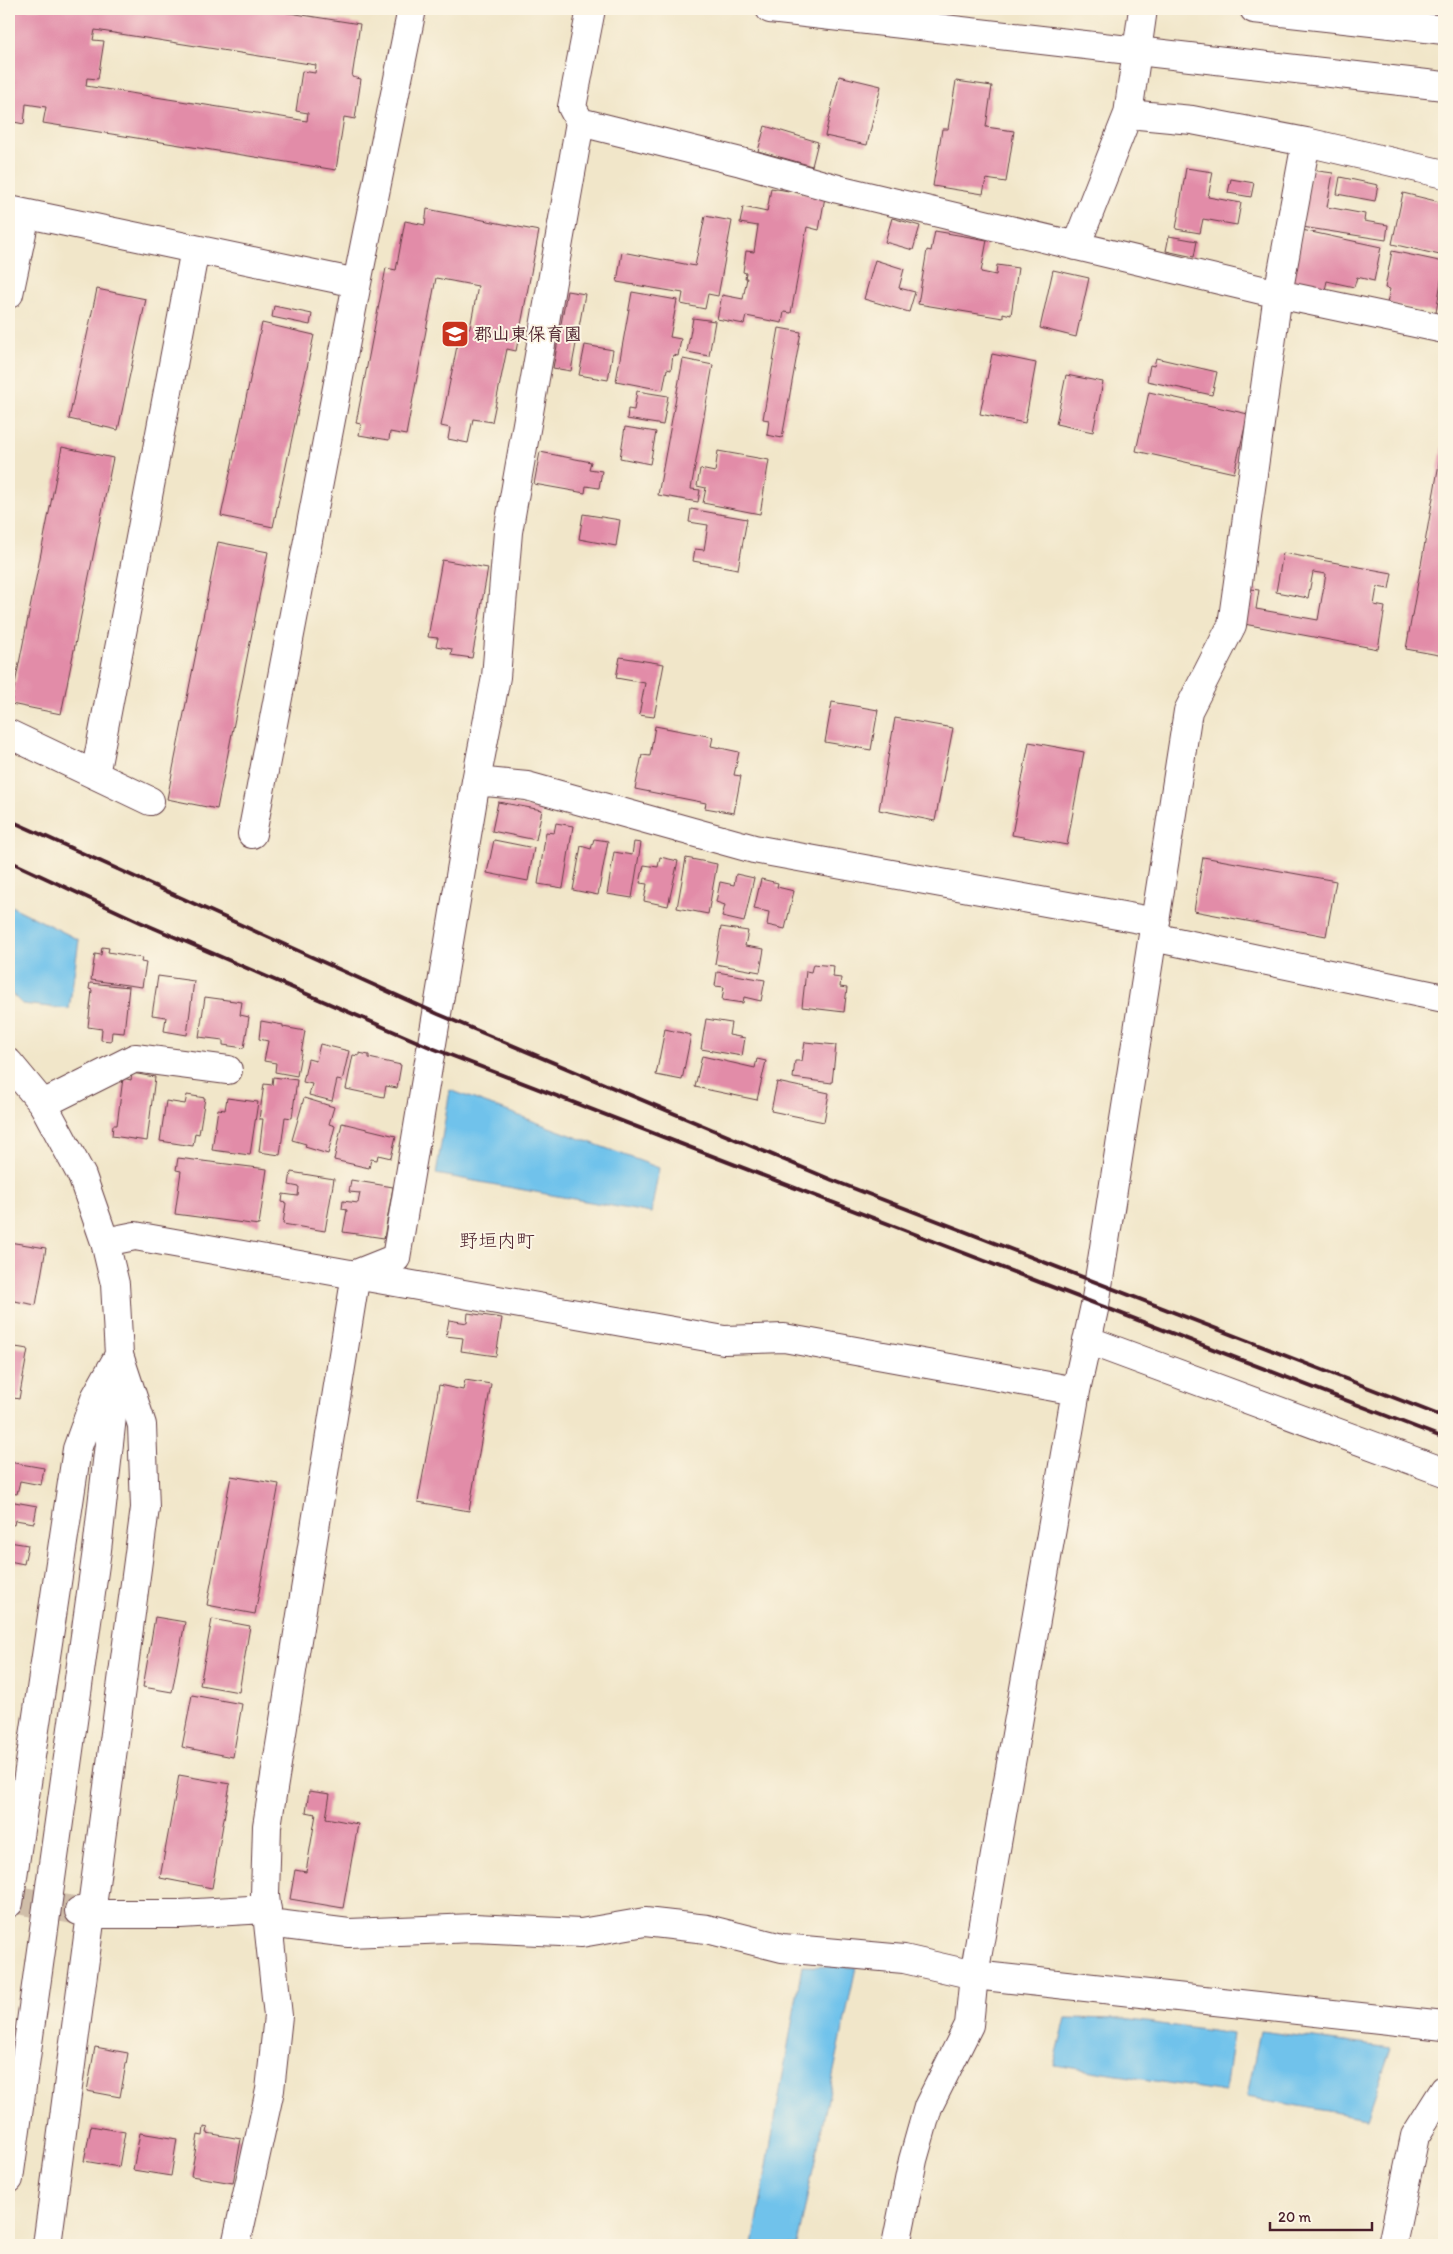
<svg xmlns="http://www.w3.org/2000/svg" width="1453" height="2254" viewBox="0 0 1453 2254" font-family="Itim,'Klee One',sans-serif">
<rect width="100%" height="100%" fill="#fcf5e5"/>
<filter id="ink" filterUnits="userSpaceOnUse"><feTurbulence type="fractalNoise" baseFrequency=".02" numOctaves="2"/><feDisplacementMap in="SourceGraphic" scale="10" xChannelSelector="R" yChannelSelector="G"/><feConvolveMatrix kernelMatrix="1 2 1 2 8 2 1 2 1" color-interpolation-filters="sRGB"/></filter>
<filter id="wash" filterUnits="userSpaceOnUse"><feTurbulence type="fractalNoise" baseFrequency=".0096" numOctaves="4" result="noise"/><feDisplacementMap in="SourceGraphic" scale="20" xChannelSelector="R" yChannelSelector="G"/><feGaussianBlur stdDeviation="1.12" result="paint"/><feColorMatrix in="noise" values="0 0 0 0 0 0 0 0 0 0 0 0 0 0 0 0 0 1.4 0 .05"/><feComposite in="paint" operator="in"/></filter>
<g filter="url(#wash)">
<rect width="100%" height="100%" fill="#f1e6c9"/>
<path fill="#6fc2eb" stroke="#5c708b" d="M 9,905 L 79,940 L 69,1009 L 22,1004 L 9,991 Z
M 450,1090 L 659,1168 L 651,1213 L 436,1174 Z
M 802,1966 L 856,1967 L 797,2245 L 753,2245 Z
M 1066,2018 L 1124,2019 L 1233,2034 L 1225,2092 L 1054,2065 Z
M 1260,2031 L 1391,2048 L 1367,2118 L 1247,2097 Z"/>
<g id="blocks">
<path fill="#e28ca8" fill-rule="evenodd" d="M 9,9 L 264,9 L 360,24 L 352,77 L 361,79 L 355,119 L 344,117 L 336,170 L 43,123 L 46,107 L 26,104 L 24,124 L 9,121 ZM 95,30 L 316,65 L 315,73 L 302,71 L 296,111 L 308,113 L 307,121 L 86,86 L 87,78 L 98,79 L 104,41 L 93,40 Z
M 839,76 L 881,86 L 867,145 L 825,136 Z
M 956,81 L 992,86 L 986,127 L 1014,131 L 1006,182 L 986,179 L 983,194 L 933,186 L 942,129 L 948,129 Z
M 765,126 L 818,142 L 812,166 L 758,151 Z
M 1186,168 L 1213,172 L 1208,197 L 1241,203 L 1237,225 L 1203,219 L 1200,233 L 1176,229 Z
M 1311,170 L 1333,173 L 1327,207 L 1365,214 L 1364,221 L 1388,225 L 1386,240 L 1302,227 Z
M 1340,177 L 1378,185 L 1375,201 L 1337,194 Z
M 1231,179 L 1254,183 L 1251,197 L 1228,193 Z
M 771,188 L 825,197 L 819,230 L 807,227 L 791,313 L 784,312 L 782,323 L 746,316 L 744,324 L 717,319 L 722,295 L 743,299 L 747,278 L 745,278 L 746,273 L 743,272 L 746,251 L 754,252 L 758,226 L 740,223 L 743,207 L 767,212 Z
M 1403,193 L 1444,203 L 1444,223 L 1441,236 L 1444,236 L 1444,256 L 1392,244 Z
M 427,209 L 539,231 L 516,351 L 507,349 L 492,422 L 473,419 L 468,443 L 448,439 L 450,428 L 441,426 L 461,326 L 470,328 L 478,286 L 436,278 L 406,435 L 390,432 L 389,440 L 359,435 L 361,424 L 356,423 L 386,268 L 396,270 L 405,221 L 425,225 Z
M 705,216 L 732,221 L 718,296 L 708,294 L 705,309 L 681,304 L 683,293 L 617,282 L 622,252 L 695,266 Z
M 892,218 L 920,226 L 913,250 L 885,242 Z
M 1302,230 L 1381,247 L 1374,281 L 1357,277 L 1354,287 L 1327,281 L 1325,290 L 1291,283 Z
M 935,231 L 987,240 L 981,272 L 996,275 L 997,265 L 1018,268 L 1011,315 L 1003,313 L 1003,318 L 918,304 L 927,250 L 931,251 Z
M 1169,236 L 1197,241 L 1194,257 L 1166,251 Z
M 1392,251 L 1444,262 L 1436,313 L 1387,303 L 1390,289 L 1385,288 Z
M 875,260 L 904,269 L 899,288 L 915,292 L 909,312 L 864,299 Z
M 1053,270 L 1089,278 L 1076,337 L 1040,328 Z
M 97,289 L 146,299 L 118,430 L 69,419 Z
M 567,291 L 585,294 L 571,371 L 553,368 Z
M 632,292 L 677,300 L 670,337 L 681,339 L 678,356 L 673,355 L 671,370 L 667,369 L 663,390 L 616,381 Z
M 274,306 L 312,314 L 310,325 L 272,317 Z
M 693,318 L 715,321 L 709,356 L 687,352 Z
M 262,323 L 314,335 L 273,527 L 221,516 Z
M 779,328 L 801,332 L 782,438 L 767,435 L 769,420 L 763,419 Z
M 585,345 L 613,350 L 608,380 L 579,375 Z
M 992,354 L 1036,363 L 1025,423 L 980,414 Z
M 1156,358 L 1217,372 L 1212,395 L 1147,381 L 1150,365 L 1154,366 Z
M 683,359 L 713,365 L 691,489 L 700,490 L 698,502 L 658,495 Z
M 1066,375 L 1103,382 L 1093,432 L 1056,424 Z
M 637,391 L 668,396 L 663,425 L 627,419 L 628,409 L 634,410 Z
M 1149,392 L 1248,414 L 1234,473 L 1136,451 Z
M 625,427 L 656,432 L 650,464 L 620,458 Z
M 62,447 L 113,458 L 61,714 L 11,704 Z
M 1442,447 L 1444,447 L 1444,656 L 1406,649 Z
M 718,451 L 769,460 L 760,514 L 703,503 L 706,488 L 697,486 L 700,469 L 715,472 Z
M 540,452 L 591,462 L 589,469 L 602,471 L 599,488 L 586,486 L 585,493 L 534,484 Z
M 691,509 L 747,519 L 738,569 L 693,561 L 695,549 L 704,550 L 708,525 L 689,522 Z
M 583,514 L 620,520 L 616,546 L 579,539 Z
M 218,542 L 268,552 L 217,809 L 167,799 Z
M 1283,553 L 1392,573 L 1389,589 L 1377,587 L 1374,605 L 1385,607 L 1378,649 L 1244,624 L 1251,589 L 1259,590 L 1256,609 L 1318,620 L 1326,574 L 1313,572 L 1308,598 L 1276,592 Z
M 442,560 L 488,568 L 472,658 L 451,655 L 452,649 L 436,646 L 438,638 L 428,637 Z
M 620,657 L 664,664 L 654,717 L 639,715 L 645,683 L 616,678 Z
M 832,702 L 878,710 L 871,750 L 825,742 Z
M 895,718 L 953,728 L 935,821 L 879,810 Z
M 655,726 L 713,737 L 711,746 L 739,752 L 734,775 L 741,776 L 734,813 L 705,808 L 706,803 L 635,789 L 642,755 L 650,756 Z
M 1029,742 L 1084,752 L 1067,845 L 1012,835 Z
M 498,802 L 542,810 L 536,840 L 492,831 Z
M 556,823 L 573,826 L 563,888 L 538,884 L 546,832 L 554,833 Z
M 594,839 L 608,841 L 598,895 L 573,890 L 581,846 L 591,849 Z
M 494,840 L 534,848 L 528,881 L 487,873 Z
M 634,842 L 641,843 L 632,898 L 607,894 L 614,852 L 632,855 Z
M 660,857 L 678,861 L 668,906 L 644,901 L 647,884 L 640,883 L 644,865 L 658,867 Z
M 1203,857 L 1336,881 L 1326,936 L 1194,911 Z
M 686,858 L 717,864 L 708,914 L 677,908 Z
M 736,874 L 754,878 L 744,922 L 722,917 L 725,905 L 716,902 L 720,882 L 734,885 Z
M 761,879 L 778,883 L 777,887 L 794,891 L 785,929 L 767,925 L 769,912 L 754,909 Z
M 721,927 L 748,931 L 745,946 L 764,949 L 760,972 L 715,964 Z
M 102,947 L 109,948 L 108,952 L 142,958 L 141,962 L 146,963 L 142,987 L 91,980 L 95,954 L 101,955 Z
M 813,964 L 834,966 L 833,977 L 841,978 L 840,987 L 847,988 L 844,1012 L 802,1007 L 806,971 L 811,972 Z
M 717,972 L 765,980 L 761,1001 L 744,997 L 743,1003 L 722,1000 L 724,987 L 715,986 Z
M 158,976 L 194,981 L 187,1035 L 164,1031 L 166,1017 L 152,1015 Z
M 90,983 L 129,987 L 124,1033 L 112,1032 L 111,1041 L 101,1040 L 102,1029 L 88,1027 L 92,990 L 89,989 Z
M 205,997 L 242,1002 L 240,1015 L 249,1017 L 244,1048 L 223,1045 L 223,1040 L 199,1037 Z
M 706,1019 L 731,1023 L 729,1035 L 745,1038 L 742,1056 L 701,1049 Z
M 261,1021 L 283,1025 L 283,1027 L 305,1031 L 297,1076 L 275,1072 L 276,1063 L 264,1061 L 268,1041 L 259,1039 Z
M 665,1029 L 691,1035 L 682,1080 L 656,1075 Z
M 805,1042 L 836,1045 L 832,1083 L 793,1078 L 795,1061 L 802,1061 Z
M 320,1044 L 349,1051 L 342,1081 L 337,1080 L 332,1101 L 309,1095 L 312,1084 L 303,1082 L 308,1059 L 316,1061 Z
M 359,1053 L 369,1055 L 369,1058 L 401,1065 L 397,1088 L 386,1086 L 384,1097 L 346,1089 L 353,1055 L 359,1056 Z
M 702,1056 L 755,1068 L 757,1059 L 766,1061 L 757,1100 L 695,1087 Z
M 132,1073 L 155,1077 L 147,1141 L 112,1136 L 113,1125 L 117,1125 L 123,1078 L 131,1080 Z
M 273,1077 L 297,1080 L 292,1118 L 285,1117 L 280,1155 L 259,1152 L 263,1119 L 259,1119 L 264,1084 L 272,1085 Z
M 777,1082 L 829,1093 L 824,1122 L 771,1111 Z
M 187,1095 L 205,1098 L 199,1134 L 195,1133 L 193,1146 L 160,1141 L 166,1101 L 185,1104 Z
M 227,1098 L 258,1102 L 250,1155 L 212,1150 L 218,1109 L 225,1110 Z
M 304,1098 L 334,1107 L 329,1124 L 335,1126 L 328,1154 L 305,1147 L 306,1144 L 292,1140 Z
M 342,1123 L 396,1136 L 391,1158 L 378,1155 L 377,1160 L 371,1159 L 369,1168 L 334,1160 Z
M 178,1158 L 267,1169 L 259,1225 L 175,1214 L 181,1171 L 176,1170 Z
M 291,1172 L 334,1179 L 325,1231 L 283,1224 L 286,1203 L 282,1202 L 283,1194 L 298,1196 L 299,1187 L 289,1185 Z
M 351,1180 L 393,1187 L 384,1238 L 343,1232 L 347,1210 L 342,1209 L 343,1201 L 358,1203 L 360,1193 L 349,1192 Z
M 9,1242 L 46,1248 L 36,1305 L 9,1300 Z
M 468,1313 L 502,1318 L 496,1356 L 461,1351 L 463,1338 L 446,1336 L 449,1320 L 467,1323 Z
M 9,1346 L 28,1349 L 19,1399 L 9,1397 Z
M 465,1380 L 491,1384 L 469,1511 L 418,1502 L 439,1385 L 463,1390 Z
M 9,1462 L 44,1468 L 41,1485 L 20,1481 L 17,1494 L 9,1493 Z
M 231,1476 L 279,1484 L 255,1614 L 207,1605 Z
M 9,1501 L 37,1506 L 34,1523 L 15,1520 L 14,1525 L 9,1524 Z
M 9,1542 L 28,1545 L 24,1564 L 9,1561 Z
M 155,1617 L 185,1622 L 172,1692 L 143,1687 Z
M 212,1619 L 250,1626 L 239,1692 L 200,1685 Z
M 192,1695 L 242,1704 L 233,1757 L 182,1747 Z
M 179,1775 L 230,1784 L 212,1888 L 160,1878 Z
M 309,1791 L 330,1794 L 326,1818 L 358,1824 L 343,1908 L 290,1899 L 295,1870 L 306,1872 L 316,1814 L 306,1812 Z
M 95,2047 L 128,2053 L 120,2097 L 87,2091 Z
M 91,2126 L 125,2132 L 119,2167 L 84,2161 Z
M 204,2127 L 208,2128 L 207,2133 L 241,2139 L 233,2183 L 191,2176 L 198,2135 L 203,2136 Z
M 140,2133 L 177,2139 L 171,2176 L 133,2170 Z"/>
</g>
</g>
<g filter="url(#ink)">
<use href="#blocks" fill-opacity="0" stroke="#633d43" stroke-width="1"/>
<g fill="none" stroke-linecap="round" stroke-linejoin="round">
<path stroke="#d0bea9" stroke-width="28" stroke-dasharray="28 14" stroke-linecap="butt" d="M 17,1900 L 79,1911"/>
<defs>
<path id="street" d="M 580,122 L 741,162 L 838,189 L 1278,294 L 1444,329
M 1306,142 L 1444,174
M 9,210 L 357,283
M 1076,246 L 1128,114 L 1143,9
M 9,294 L 26,214
M 9,734 L 150,801
M 95,775 L 195,249
M 476,781 L 527,786 L 754,849 L 1156,922
M 252,834 L 357,283 L 412,9
M 1153,937 L 1444,998
M 43,1104 L 135,1058 L 228,1070
M 105,1242 L 135,1236 L 724,1340 L 784,1338 L 1076,1391
M 1087,1340 L 1444,1472
M 9,1903 L 77,1449 L 96,1396 L 119,1355
M 79,1911 L 93,1914 L 180,1914 L 267,1909
M 269,1923 L 349,1933 L 474,1928 L 581,1933 L 645,1922 L 707,1929 L 782,1948 L 904,1959 L 974,1975 L 1444,2026
M 47,2245 L 145,1508 L 142,1425 L 119,1355
M 236,2245 L 270,2090 L 278,2016 L 265,1895 L 267,1826 L 356,1274 L 396,1258 L 476,781 L 496,677 L 508,532 L 580,122 L 572,107 L 591,9
M 896,2245 L 913,2160 L 928,2107 L 969,2025 L 974,1975 L 1076,1391 L 1095,1305 L 1188,711 L 1232,625 L 1278,294 L 1306,142 L 1192,120 L 1128,114
M 1392,2245 L 1415,2136 L 1444,2090"/>
<path id="secondary" d="M 770,9 L 1444,86
M 1254,9 L 1444,30
M 9,1063 L 43,1104 L 82,1176 L 105,1242 L 115,1284 L 119,1355 L 97,1550 L 9,2179"/>
</defs>
<use href="#street" stroke="#633d43" stroke-width="30"/>
<use href="#secondary" stroke="#633d43" stroke-width="30"/>
<use href="#street" stroke="#fff" stroke-width="28"/>
<use href="#secondary" stroke="#fff" stroke-width="28"/>
<path stroke="#4a1f2b" stroke-width="4" d="M 9,820 L 438,1014 L 832,1180 L 1444,1417
M 9,861 L 140,922 L 432,1048 L 1444,1438"/>
</g>
</g>
<defs>
<symbol id="school-square" viewBox="-11 -11 22 22"><rect x="-9" y="-9" width="18" height="18" rx="4" fill="#c8321e" stroke="#fcf5e5"/><path d="M0-5L7-2L0 1L-7-2ZM-4 1L0 2.5L4 1V4Q0 6-4 4Z" fill="#fff"/></symbol>
</defs>
<g fill-rule="evenodd">
<use href="#school-square" x="439" y="318" width="32" height="32"/>
</g>
<g text-anchor="middle" dominant-baseline="central" stroke-width="4" stroke-linejoin="round" paint-order="stroke">
<g font-size="18" font-weight="bold" fill="#4a1f2b" stroke="#fcf5e5" text-anchor="start">
<text x="474" y="334">郡山東保育園</text>
</g>
<g font-size="19" fill="#4a1f2b" stroke="#fcf5e5">
<text x="497" y="1240">野垣内町</text>
</g>
</g>
<rect width="1453" height="2254" fill="none" stroke="#fcf5e5" stroke-width="30"/>
<path d="M1270 2222v8h102v-8" fill="none" stroke="#4a1f2b" stroke-width="2.5"/>
<text x="1278" y="2222" font-size="15" fill="#4a1f2b" stroke="#fcf5e5" stroke-width="4" paint-order="stroke">20 m</text>
</svg>
